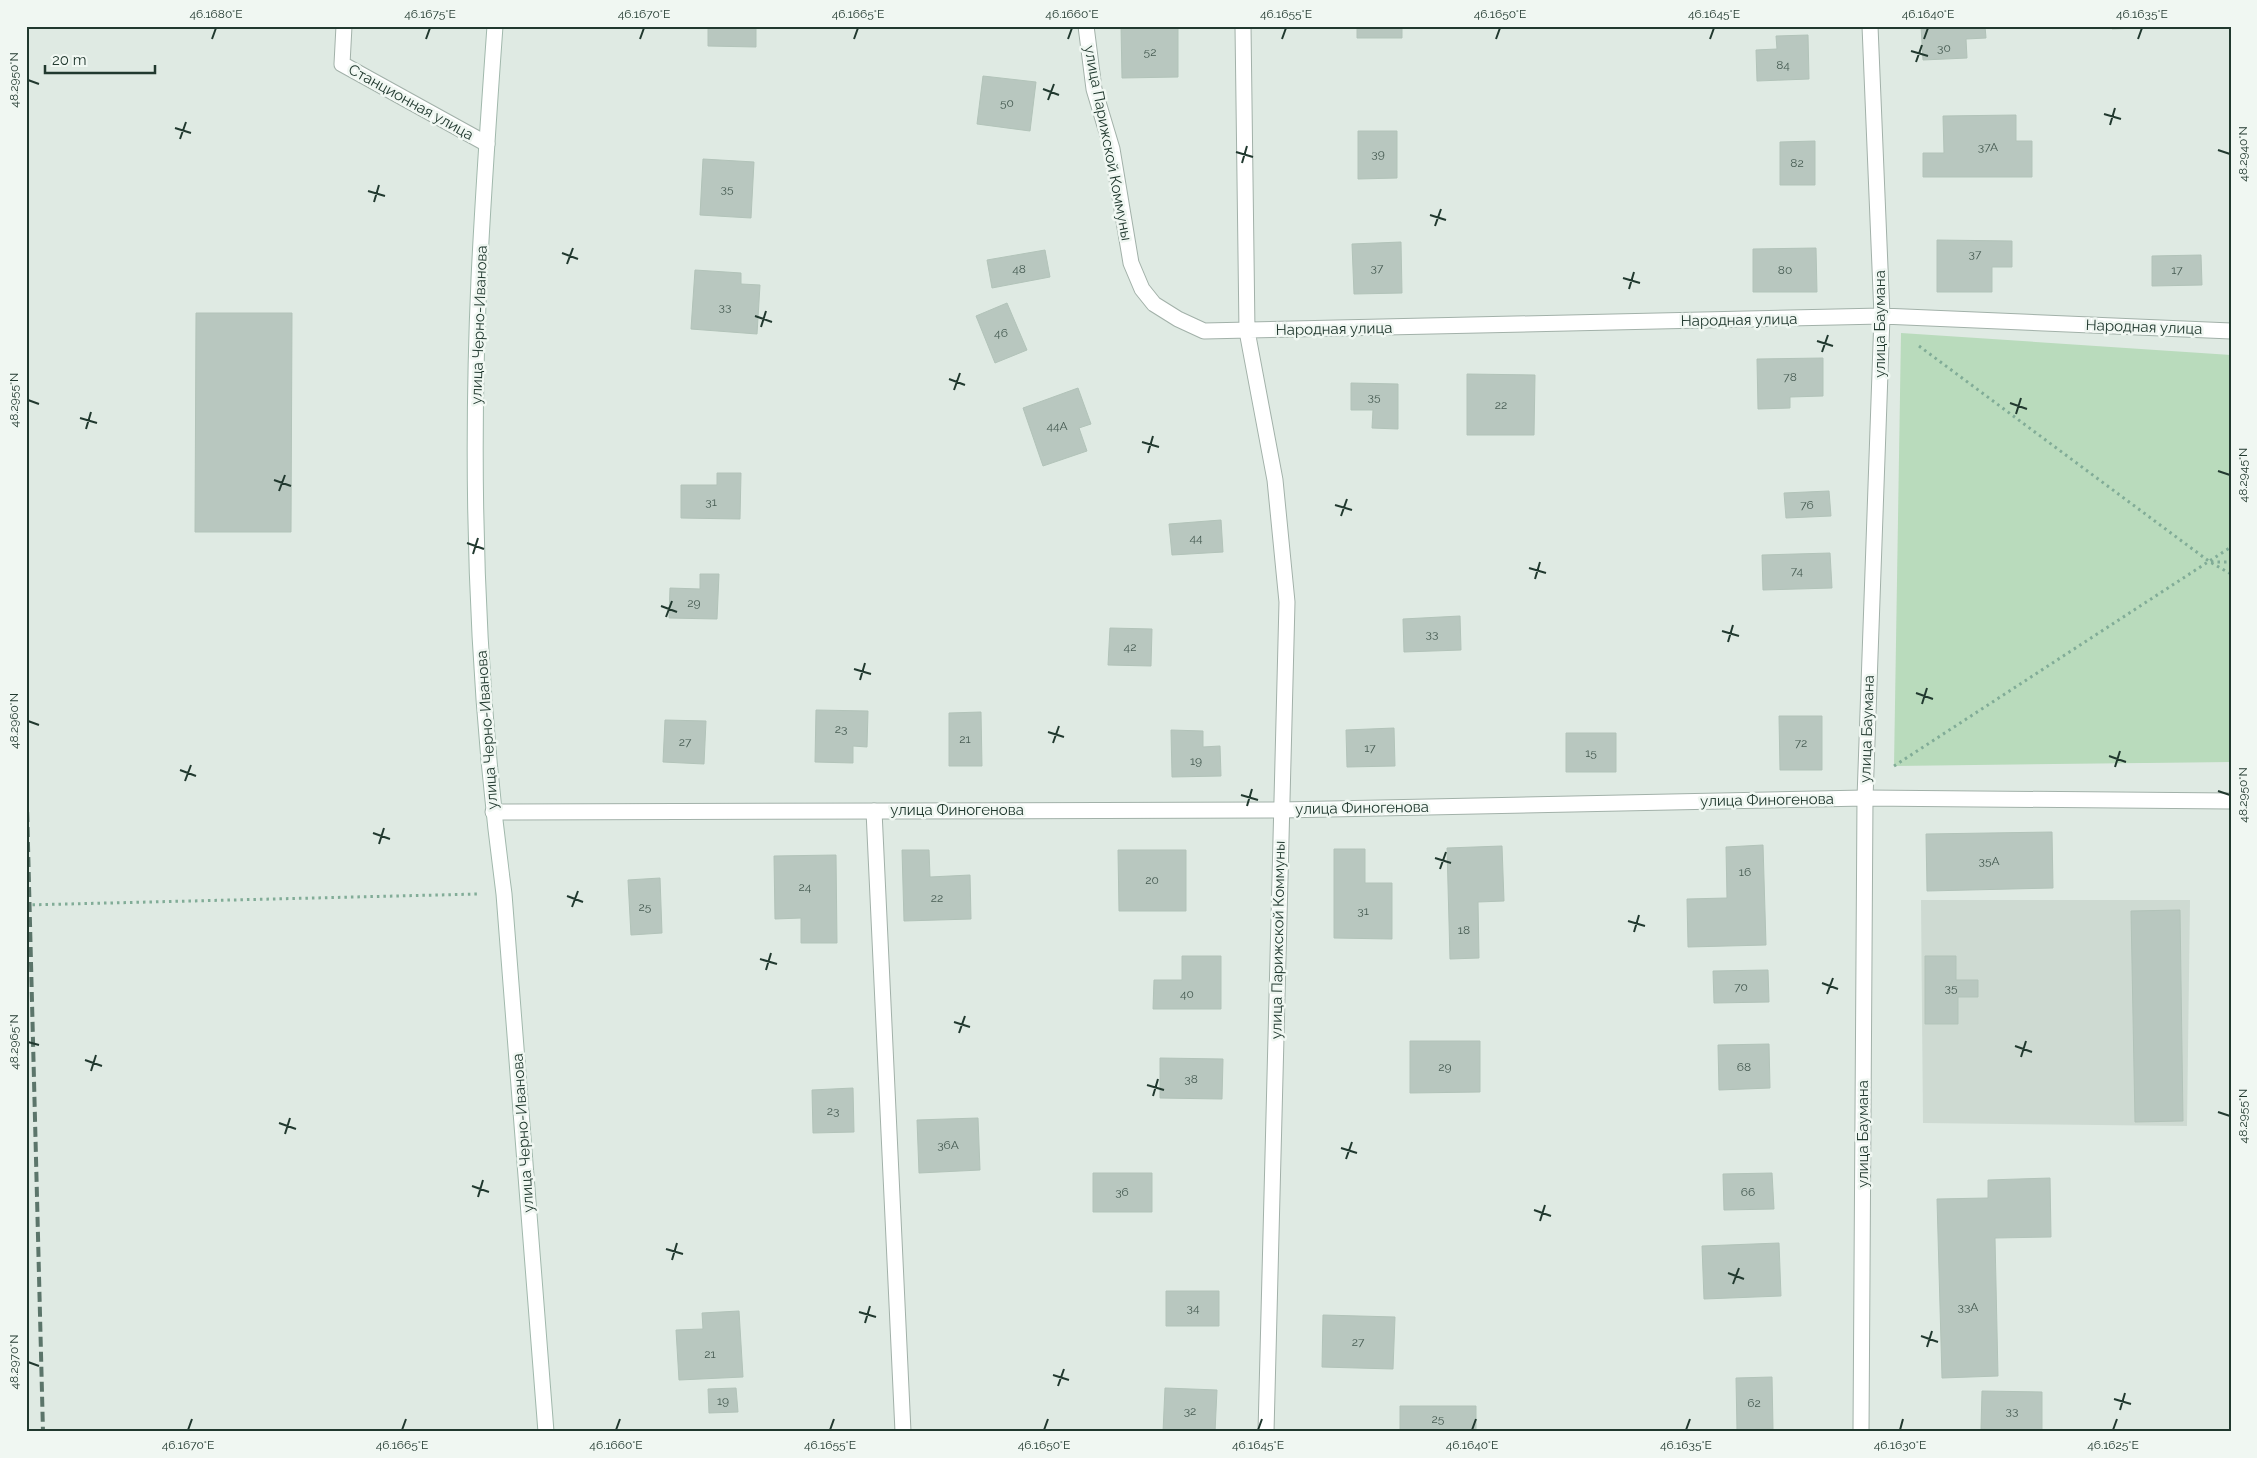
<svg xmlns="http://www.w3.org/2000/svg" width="2257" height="1458" viewBox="0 0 2257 1458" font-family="Raleway,sans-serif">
<rect width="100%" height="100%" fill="#dfeae3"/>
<path fill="#cedad2" d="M 1921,900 L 2190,900 L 2187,1126 L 1923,1123 Z"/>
<path fill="#b9dbbc" d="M 1901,333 L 2231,355 L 2231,762 L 1894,766 Z"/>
<path fill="#b8c7bf" stroke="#b2c3b9" d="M 708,26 L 756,26 L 756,47 L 708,46 Z
M 1121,26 L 1178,26 L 1178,77 L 1122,78 Z
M 1357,26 L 1402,26 L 1402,38 L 1357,38 Z
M 1921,26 L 1985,26 L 1986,38 L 1966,39 L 1967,58 L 1923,60 Z
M 2112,26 L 2138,26 L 2138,28 L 2112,29 Z
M 1808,35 L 1809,79 L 1757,81 L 1756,50 L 1777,49 L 1776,36 Z
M 983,76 L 1036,82 L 1030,131 L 977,124 Z
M 2016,115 L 2016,141 L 2032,141 L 2032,177 L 1923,177 L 1923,153 L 1944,153 L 1943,116 Z
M 1358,131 L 1397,131 L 1397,178 L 1358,179 Z
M 1815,141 L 1815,185 L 1780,185 L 1780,142 Z
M 703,159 L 754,162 L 751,218 L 700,215 Z
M 1937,240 L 2012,241 L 2012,267 L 1992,267 L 1992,292 L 1937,292 Z
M 1401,242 L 1402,293 L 1354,294 L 1352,244 Z
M 1816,248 L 1817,292 L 1753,292 L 1753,249 Z
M 1045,250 L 1050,277 L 992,288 L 987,260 Z
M 2201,255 L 2202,285 L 2152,286 L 2152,256 Z
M 695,270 L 741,273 L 741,284 L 760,285 L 757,334 L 691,329 Z
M 1007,303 L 1027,350 L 995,363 L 976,316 Z
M 196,313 L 292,313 L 291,532 L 195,532 Z
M 1823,358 L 1823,396 L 1790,397 L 1790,408 L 1758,409 L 1757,359 Z
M 1467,374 L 1535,375 L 1534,435 L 1467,435 Z
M 1351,383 L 1398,384 L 1398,429 L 1372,428 L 1373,410 L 1351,410 Z
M 1078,388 L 1091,424 L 1079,428 L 1087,451 L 1043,466 L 1023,408 Z
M 717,473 L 741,473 L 740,519 L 681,518 L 681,485 L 717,485 Z
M 1829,491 L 1831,516 L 1786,518 L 1784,493 Z
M 1221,520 L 1223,552 L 1172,555 L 1169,524 Z
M 1830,553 L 1832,588 L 1763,590 L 1762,555 Z
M 700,574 L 719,574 L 717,619 L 669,618 L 670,588 L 700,589 Z
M 1460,616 L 1461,650 L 1404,652 L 1403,619 Z
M 1110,628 L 1152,629 L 1151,666 L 1108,665 Z
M 816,710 L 868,711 L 867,747 L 853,746 L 853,763 L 815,762 Z
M 981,712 L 982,766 L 949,766 L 949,713 Z
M 1779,716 L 1822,716 L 1822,770 L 1780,770 Z
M 665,720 L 706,721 L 704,764 L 663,762 Z
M 1394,728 L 1395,766 L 1347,767 L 1346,730 Z
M 1171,730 L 1203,731 L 1203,747 L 1220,746 L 1221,776 L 1172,777 Z
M 1566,733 L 1616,733 L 1616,772 L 1566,772 Z
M 2052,832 L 2053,888 L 1927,891 L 1926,834 Z
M 1763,845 L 1766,945 L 1688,947 L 1687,899 L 1727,898 L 1726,847 Z
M 1502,846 L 1504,901 L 1478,902 L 1479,958 L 1450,959 L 1447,848 Z
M 1334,849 L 1365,849 L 1365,883 L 1392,883 L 1392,939 L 1334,938 Z
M 902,850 L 929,850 L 930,877 L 970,875 L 971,919 L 904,921 Z
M 1118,850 L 1186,850 L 1186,911 L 1119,911 Z
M 836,855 L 837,943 L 801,943 L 801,918 L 775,919 L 774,856 Z
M 660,878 L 662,933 L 631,935 L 628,880 Z
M 2180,910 L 2183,1121 L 2135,1122 L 2131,911 Z
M 1182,956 L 1221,956 L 1221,1009 L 1153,1009 L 1154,980 L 1182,980 Z
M 1925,956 L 1956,956 L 1956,980 L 1978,980 L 1978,997 L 1958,997 L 1958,1024 L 1925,1024 Z
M 1768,970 L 1769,1002 L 1714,1003 L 1713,971 Z
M 1410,1041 L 1480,1041 L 1480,1092 L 1410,1093 Z
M 1769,1044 L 1770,1088 L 1719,1090 L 1718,1045 Z
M 1160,1058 L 1223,1059 L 1222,1099 L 1160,1098 Z
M 853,1088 L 854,1132 L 813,1133 L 812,1090 Z
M 978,1118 L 980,1170 L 919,1173 L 917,1120 Z
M 1093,1173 L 1152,1173 L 1152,1212 L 1093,1212 Z
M 1772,1173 L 1774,1209 L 1724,1210 L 1723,1174 Z
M 2050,1178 L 2051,1237 L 1995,1238 L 1998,1376 L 1942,1378 L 1937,1199 L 1988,1198 L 1988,1180 Z
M 1779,1243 L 1781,1296 L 1704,1299 L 1702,1246 Z
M 1166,1291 L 1219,1291 L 1219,1326 L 1166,1326 Z
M 739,1311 L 743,1377 L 679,1380 L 676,1330 L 703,1329 L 702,1313 Z
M 1323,1315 L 1395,1317 L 1393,1369 L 1322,1367 Z
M 1772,1377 L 1773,1429 L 1737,1430 L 1736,1378 Z
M 736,1388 L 738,1412 L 709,1413 L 708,1389 Z
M 1165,1388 L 1217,1390 L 1215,1432 L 1163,1432 Z
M 1982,1391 L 2042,1392 L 2042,1431 L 1981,1429 Z
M 1400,1406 L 1476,1406 L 1476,1432 L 1400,1432 Z"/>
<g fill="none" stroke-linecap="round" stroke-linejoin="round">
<defs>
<path id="service" d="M 874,811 L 903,1432"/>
<path id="minor" d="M 344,26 L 342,64 L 487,144
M 1086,26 L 1094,89 L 1112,149 L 1131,263 L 1142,289 L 1154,304 L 1178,319 L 1204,331 L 1882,316 L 2231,331
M 1243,26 L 1247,331 L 1275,480 L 1287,602 L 1266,1432
M 1861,1432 L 1865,798 L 1882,316 L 1870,26"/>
<path id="tertiary" d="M 493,812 L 1281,810 L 1865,798 L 2231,801"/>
<path id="secondary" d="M 495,26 C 489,110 483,195 479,279 C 470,482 477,693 504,894 L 546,1432"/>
</defs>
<use href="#service" stroke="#a2b1a9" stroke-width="17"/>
<use href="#minor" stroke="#a2b1a9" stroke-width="17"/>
<use href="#tertiary" stroke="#a2b1a9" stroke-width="17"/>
<use href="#secondary" stroke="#a1b8ac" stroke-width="17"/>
<path stroke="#81ac97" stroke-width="3" stroke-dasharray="2.5 4" stroke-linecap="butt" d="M 1919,346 L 2210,562 L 2231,574
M 2211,562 L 2231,562
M 1894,766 L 2231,547
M 26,905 L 478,894"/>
<use href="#service" stroke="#fff" stroke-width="15"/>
<use href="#minor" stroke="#fff" stroke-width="15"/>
<use href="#tertiary" stroke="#fff" stroke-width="15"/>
<use href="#secondary" stroke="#fff" stroke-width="15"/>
<path stroke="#5b756a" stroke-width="4" stroke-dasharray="10 5" stroke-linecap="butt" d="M 26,767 L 43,1432"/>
</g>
<path fill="none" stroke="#21392f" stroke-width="2" d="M 212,39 L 216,28M 426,39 L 430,28M 640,39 L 644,28M 854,39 L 858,28M 1068,39 L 1072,28M 1282,39 L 1286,28M 1496,39 L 1500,28M 1710,39 L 1714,28M 1924,39 L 1928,28M 2138,39 L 2142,28M 1911,51 L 1928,56M 1916,62 L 1922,45M 28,80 L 39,84M 1043,89 L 1059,95M 1048,100 L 1054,84M 2104,114 L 2121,119M 2110,125 L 2115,108M 175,128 L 191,133M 180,139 L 186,122M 2218,150 L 2230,154M 1236,152 L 1253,157M 1242,163 L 1247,146M 368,191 L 385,196M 374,202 L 379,185M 1430,215 L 1446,220M 1435,226 L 1441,209M 562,253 L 578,259M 567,264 L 573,248M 1623,278 L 1640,283M 1629,289 L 1634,272M 755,316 L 772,322M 761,327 L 766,311M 1817,341 L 1833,346M 1822,352 L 1828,335M 949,379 L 965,385M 954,390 L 960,373M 28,400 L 39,404M 2010,403 L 2027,409M 2016,414 L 2021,398M 80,418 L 97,423M 86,429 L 91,412M 1142,442 L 1159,447M 1148,453 L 1153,436M 2218,471 L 2230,475M 274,480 L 291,486M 279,491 L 285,475M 1335,505 L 1352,510M 1341,516 L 1347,499M 467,543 L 484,549M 473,554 L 478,538M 1529,568 L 1546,573M 1535,579 L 1540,562M 661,606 L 677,612M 666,617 L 672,601M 1722,631 L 1739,636M 1728,642 L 1733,625M 854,669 L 871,674M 860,680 L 865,663M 1916,693 L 1933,699M 1922,704 L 1927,688M 28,721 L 39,725M 1048,732 L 1064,737M 1053,743 L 1059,726M 2109,756 L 2126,762M 2115,767 L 2120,751M 180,770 L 196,776M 185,781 L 191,765M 2218,791 L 2230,795M 1241,795 L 1258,800M 1247,806 L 1252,789M 373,833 L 390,839M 379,844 L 384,828M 1435,858 L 1451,863M 1440,869 L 1446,852M 567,896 L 583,902M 572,907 L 578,891M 1628,921 L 1645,926M 1634,932 L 1639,915M 760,959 L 777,964M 766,970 L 771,953M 1822,983 L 1838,989M 1827,994 L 1833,978M 954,1022 L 970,1027M 959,1033 L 965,1016M 28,1042 L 39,1045M 2015,1046 L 2032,1052M 2021,1057 L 2026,1041M 85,1060 L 102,1066M 91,1071 L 96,1055M 1147,1085 L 1164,1090M 1153,1096 L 1158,1079M 2218,1112 L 2230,1116M 279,1123 L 296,1129M 285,1134 L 290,1118M 1341,1148 L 1357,1153M 1346,1159 L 1352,1142M 472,1186 L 489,1192M 478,1197 L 483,1180M 1534,1210 L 1551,1216M 1540,1221 L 1545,1205M 666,1249 L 683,1254M 672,1260 L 677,1243M 1728,1273 L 1744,1279M 1733,1284 L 1739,1268M 859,1312 L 876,1317M 865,1323 L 870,1306M 1921,1336 L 1938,1342M 1927,1347 L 1932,1331M 28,1362 L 39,1366M 1053,1375 L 1069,1380M 1058,1386 L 1064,1369M 2114,1399 L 2131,1404M 2120,1410 L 2125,1393M 188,1430 L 192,1419M 402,1430 L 406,1419M 616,1430 L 620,1419M 830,1430 L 834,1419M 1044,1430 L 1048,1419M 1258,1430 L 1262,1419M 1472,1430 L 1476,1419M 1686,1430 L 1690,1419M 1900,1430 L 1903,1419M 2113,1430 L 2117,1419"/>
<g text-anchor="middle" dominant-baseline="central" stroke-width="5" stroke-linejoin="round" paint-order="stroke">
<g font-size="12" fill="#475c53">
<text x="1944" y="48">30</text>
<text x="1150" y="52">52</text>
<text x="1783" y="65">84</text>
<text x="1007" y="103">50</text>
<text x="1988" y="147">37А</text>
<text x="1378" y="154">39</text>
<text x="1797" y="163">82</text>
<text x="727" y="189">35</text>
<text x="1975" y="254">37</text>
<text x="1377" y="268">37</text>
<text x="1019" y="269">48</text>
<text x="1785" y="270">80</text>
<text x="2177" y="270">17</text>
<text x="725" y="307">33</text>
<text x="1001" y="333">46</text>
<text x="1790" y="377">78</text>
<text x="1374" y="397">35</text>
<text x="1501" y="405">22</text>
<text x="1057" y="426">44А</text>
<text x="711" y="502">31</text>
<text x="1807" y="505">76</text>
<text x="1196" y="538">44</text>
<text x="1797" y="571">74</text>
<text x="694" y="603">29</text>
<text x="1432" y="634">33</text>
<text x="1130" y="647">42</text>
<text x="841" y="729">23</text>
<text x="965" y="739">21</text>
<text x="685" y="742">27</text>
<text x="1801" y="743">72</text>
<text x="1370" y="748">17</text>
<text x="1591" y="753">15</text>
<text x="1196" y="761">19</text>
<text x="1989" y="861">35А</text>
<text x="1745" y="872">16</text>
<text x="1152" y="880">20</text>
<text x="805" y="887">24</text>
<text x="937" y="898">22</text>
<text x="645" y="907">25</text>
<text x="1363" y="911">31</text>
<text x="1464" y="930">18</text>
<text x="1741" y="987">70</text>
<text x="1951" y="988">35</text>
<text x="1187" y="994">40</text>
<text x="1445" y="1067">29</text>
<text x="1744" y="1067">68</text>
<text x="1191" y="1079">38</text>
<text x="833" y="1111">23</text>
<text x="948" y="1145">36А</text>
<text x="1122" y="1192">36</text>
<text x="1748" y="1192">66</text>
<text x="1968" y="1307">33А</text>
<text x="1193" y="1308">34</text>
<text x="1358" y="1342">27</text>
<text x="710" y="1354">21</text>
<text x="723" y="1401">19</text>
<text x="1754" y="1403">62</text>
<text x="1190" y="1411">32</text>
<text x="2012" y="1411">33</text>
<text x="1438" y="1419">25</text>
</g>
<g font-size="15" fill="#21392f" stroke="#f0f7f2">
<text transform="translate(411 102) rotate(29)">Станционная улица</text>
<text transform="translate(1108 143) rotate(79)">улица Парижской Коммуны</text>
<text transform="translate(1739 320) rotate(-1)">Народная улица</text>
<text transform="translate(1880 324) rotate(-90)">улица Баумана</text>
<text transform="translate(479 325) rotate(-88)">улица Черно-Иванова</text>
<text transform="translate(2144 327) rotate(2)">Народная улица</text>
<text transform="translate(1334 329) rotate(-1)">Народная улица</text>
<text transform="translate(1867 729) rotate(-88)">улица Баумана</text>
<text transform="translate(487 730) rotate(-94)">улица Черно-Иванова</text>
<text transform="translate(1767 800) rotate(-1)">улица Финогенова</text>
<text transform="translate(1362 808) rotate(-1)">улица Финогенова</text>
<text x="957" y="810">улица Финогенова</text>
<text transform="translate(1278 940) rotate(-89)">улица Парижской Коммуны</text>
<text transform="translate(523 1133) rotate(-94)">улица Черно-Иванова</text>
<text transform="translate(1863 1134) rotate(-90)">улица Баумана</text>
</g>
</g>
<rect width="2257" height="1458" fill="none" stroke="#f0f7f2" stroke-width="55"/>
<path d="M45 65v8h110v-8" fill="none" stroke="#21392f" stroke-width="2.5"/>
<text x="52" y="65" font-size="15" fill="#21392f" stroke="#f0f7f2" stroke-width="4" paint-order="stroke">20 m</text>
<rect x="28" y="28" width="2202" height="1402" fill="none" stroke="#21392f" stroke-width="2"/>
<g font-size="12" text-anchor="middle" fill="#21392f">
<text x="216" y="18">46.1680°E</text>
<text x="430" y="18">46.1675°E</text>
<text x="644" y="18">46.1670°E</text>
<text x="858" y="18">46.1665°E</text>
<text x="1072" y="18">46.1660°E</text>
<text x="1286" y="18">46.1655°E</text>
<text x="1500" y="18">46.1650°E</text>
<text x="1714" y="18">46.1645°E</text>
<text x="1928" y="18">46.1640°E</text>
<text x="2142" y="18">46.1635°E</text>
<text transform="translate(14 80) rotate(-90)" y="4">48.2950°N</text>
<text transform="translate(2243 154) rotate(-90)" y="4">48.2940°N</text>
<text transform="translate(14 400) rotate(-90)" y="4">48.2955°N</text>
<text transform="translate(2243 475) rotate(-90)" y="4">48.2945°N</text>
<text transform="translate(14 721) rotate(-90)" y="4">48.2960°N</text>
<text transform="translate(2243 795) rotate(-90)" y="4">48.2950°N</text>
<text transform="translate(14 1042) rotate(-90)" y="4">48.2965°N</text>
<text transform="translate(2243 1116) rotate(-90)" y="4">48.2955°N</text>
<text transform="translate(14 1362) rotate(-90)" y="4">48.2970°N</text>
<text x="188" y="1449">46.1670°E</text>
<text x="402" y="1449">46.1665°E</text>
<text x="616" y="1449">46.1660°E</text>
<text x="830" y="1449">46.1655°E</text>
<text x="1044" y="1449">46.1650°E</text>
<text x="1258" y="1449">46.1645°E</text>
<text x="1472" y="1449">46.1640°E</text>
<text x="1686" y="1449">46.1635°E</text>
<text x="1900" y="1449">46.1630°E</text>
<text x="2113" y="1449">46.1625°E</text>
</g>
</svg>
